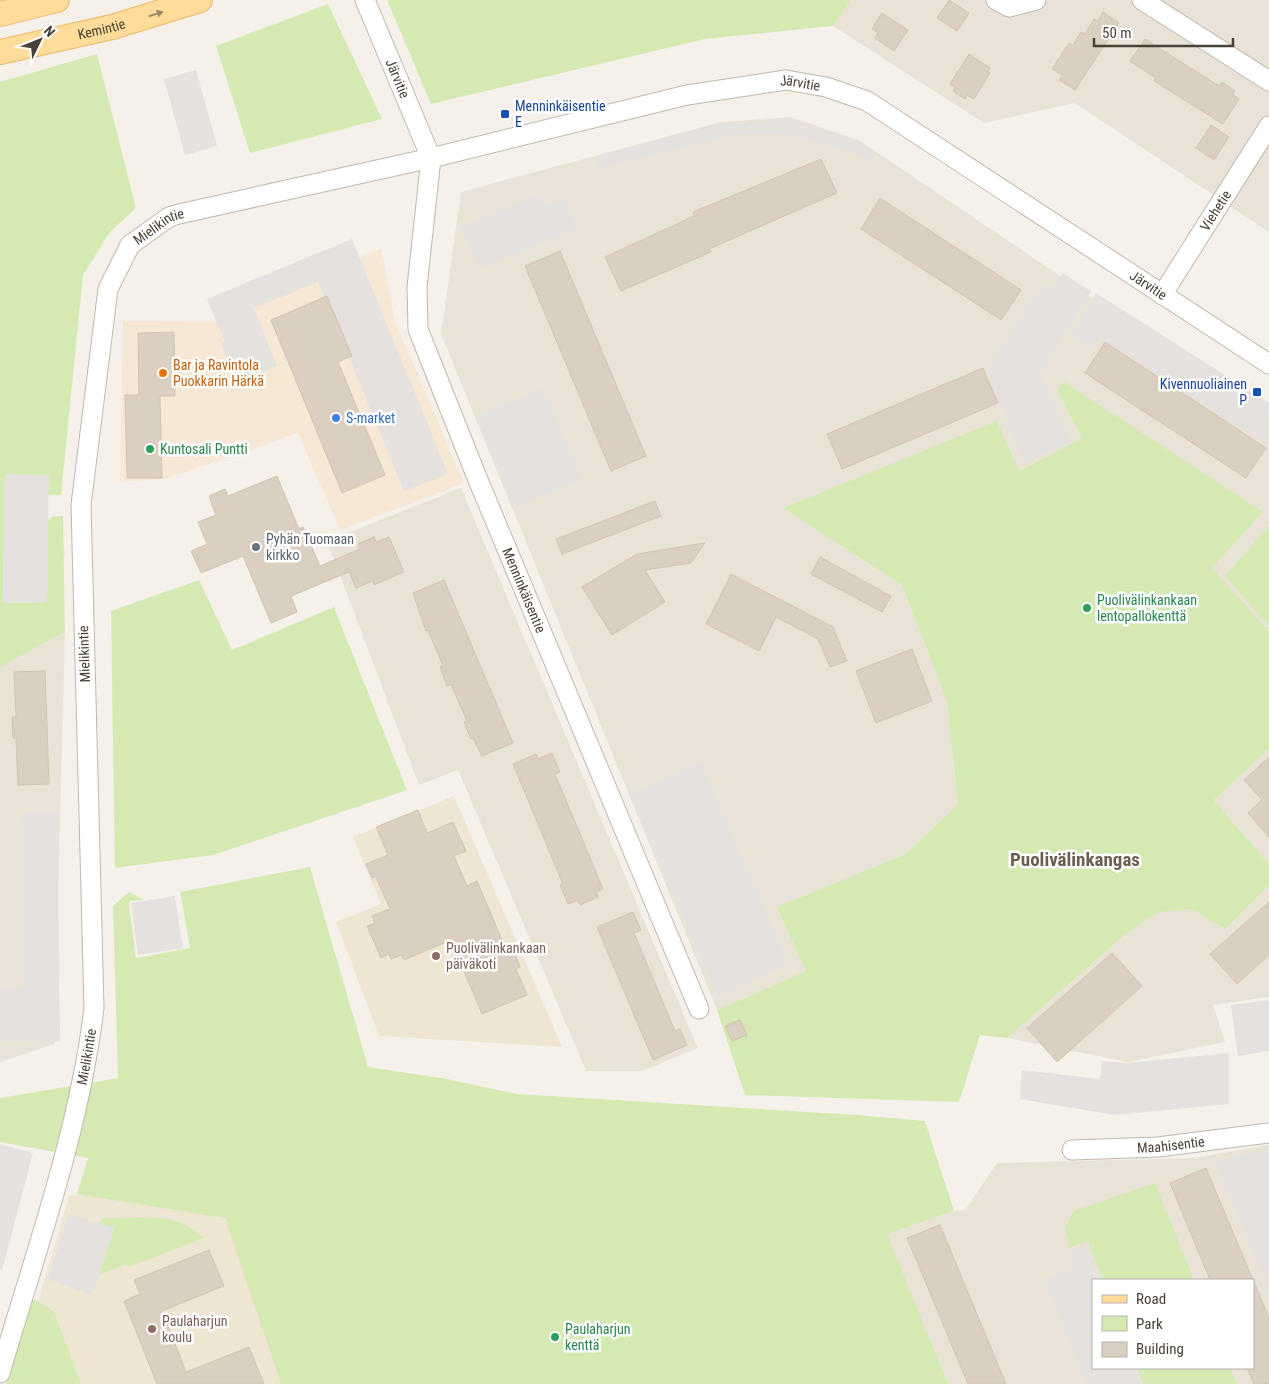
<svg xmlns="http://www.w3.org/2000/svg" width="1269" height="1384" viewBox="0 0 1269 1384" font-family="'Roboto Condensed',sans-serif">
<rect width="100%" height="100%" fill="#f5f1ea"/>
<path fill="#e9e3d7" fill-rule="evenodd" d="M 851,0 L 1269,0 L 1269,232 L 1075,103 L 984,123 L 833,26 Z
M 790,117 L 859,140 L 1269,417 L 1269,631 L 1211,568 L 1263,512 L 1057,390 L 1083,438 L 1018,471 L 997,422 L 783,508 L 902,585 L 947,702 L 958,804 L 906,854 L 778,907 L 806,971 L 717,1010 L 441,334 L 461,192 L 721,122 Z
M 461,488 L 698,1048 L 642,1071 L 586,1071 L 458,770 L 419,785 L 327,541 Z
M 65,632 L 54,1044 L 0,1062 L 0,667 Z
M 1269,749 L 1269,864 L 1214,800 Z
M 1269,886 L 1269,997 L 1213,1005 L 1225,1042 L 1128,1062 L 1007,1038 L 1125,935 L 1158,911 L 1191,909 L 1226,929 Z
M 1269,1145 L 1269,1384 L 948,1384 L 886,1234 L 954,1211 L 965,1210 L 997,1163 L 1194,1158 ZM 1093,1280 L 1253,1280 L 1253,1368 L 1093,1368 Z"/>
<path fill="#f7e7d5" d="M 381,248 L 395,321 L 464,483 L 340,530 L 298,433 L 165,479 L 120,482 L 123,321 L 220,322 Z"/>
<path fill="#eee5d3" d="M 454,796 L 562,1047 L 379,1036 L 336,922 L 381,904 L 353,837 Z
M 207,1173 L 289,1384 L 14,1384 L 69,1196 Z"/>
<path fill="#d4eab2" d="M 387,0 L 851,0 L 833,26 L 705,39 L 431,104 Z
M 328,4 L 382,119 L 250,153 L 216,46 Z
M 97,54 L 136,208 L 110,232 L 83,275 L 61,495 L 48,495 L 48,475 L 5,475 L 3,603 L 47,602 L 48,521 L 52,517 L 63,516 L 65,632 L 0,667 L 0,82 Z
M 1064,382 L 1263,512 L 1212,568 L 1269,631 L 1269,749 L 1214,800 L 1269,864 L 1269,886 L 1226,929 L 1191,909 L 1158,912 L 1125,935 L 1007,1038 L 980,1035 L 959,1102 L 745,1095 L 717,1010 L 806,971 L 777,907 L 906,854 L 958,804 L 947,702 L 902,585 L 783,508 L 997,421 L 1019,471 L 1082,438 L 1057,390 Z
M 1269,526 L 1269,626 L 1225,576 Z
M 199,580 L 232,650 L 334,607 L 407,790 L 213,855 L 115,868 L 111,611 Z
M 310,867 L 368,1067 L 447,1079 L 517,1094 L 857,1115 L 925,1121 L 954,1211 L 887,1234 L 948,1384 L 281,1384 L 225,1218 L 77,1194 L 88,1158 L 0,1142 L 0,1098 L 118,1078 L 113,906 L 129,892 L 144,900 L 130,901 L 129,904 L 136,958 L 190,948 L 180,892 Z
M 1155,1183 L 1194,1280 L 1103,1280 L 1088,1241 L 1070,1247 L 1065,1228 L 1074,1211 Z
M 103,1218 C 136,1219 179,1210 204,1238 L 131,1266 L 125,1265 L 99,1275 L 114,1229 L 99,1224 Z
M 36,1300 L 54,1312 L 81,1384 L 6,1384 L 30,1301 Z
M 1137,1368 L 1230,1368 L 1237,1384 L 1143,1384 Z"/>
<path fill="#e4e1de" d="M 196,70 L 217,146 L 185,155 L 164,79 Z
M 790,120 L 854,140 L 874,151 L 868,160 L 853,153 L 793,134 L 740,134 L 598,168 L 596,156 L 714,125 Z
M 540,194 L 545,206 L 564,199 L 577,229 L 479,269 L 462,226 Z
M 352,239 L 448,474 L 404,491 L 318,282 L 254,308 L 277,366 L 237,382 L 221,344 L 225,342 L 207,299 Z
M 1062,273 L 1091,291 L 1040,372 L 1070,441 L 1024,463 L 987,369 L 1042,285 L 1050,291 Z
M 1096,293 L 1269,403 L 1268,445 L 1099,338 L 1092,349 L 1070,335 Z
M 543,388 L 582,479 L 515,507 L 476,417 Z
M 5,474 L 49,475 L 47,602 L 3,603 Z
M 701,762 L 788,964 L 718,996 L 630,795 Z
M 22,812 L 57,812 L 60,1041 L 0,1041 L 0,989 L 24,988 Z
M 175,896 L 183,948 L 138,955 L 131,903 Z
M 1269,1000 L 1269,1051 L 1238,1056 L 1231,1005 Z
M 1229,1053 L 1229,1104 L 1115,1115 L 1020,1099 L 1022,1070 L 1100,1079 L 1102,1061 L 1127,1063 Z
M 0,1144 L 33,1153 L 2,1270 L 0,1269 Z
M 1269,1151 L 1269,1290 L 1215,1160 Z
M 69,1214 L 114,1228 L 92,1295 L 48,1279 Z
M 1085,1246 L 1099,1280 L 1093,1280 L 1093,1368 L 1134,1368 L 1140,1384 L 1087,1384 L 1045,1279 L 1073,1268 L 1067,1253 Z"/>
<path fill="#dacfc1" stroke="#d2c4b1" d="M 949,0 L 969,13 L 957,31 L 937,18 Z
M 1103,12 L 1119,23 L 1075,90 L 1059,80 L 1062,75 L 1052,69 L 1069,43 L 1073,45 L 1081,32 L 1085,34 L 1094,19 L 1098,21 Z
M 882,13 L 908,30 L 894,51 L 875,38 L 878,33 L 872,29 Z
M 1145,39 L 1219,86 L 1222,82 L 1235,91 L 1233,95 L 1239,99 L 1223,124 L 1154,81 L 1156,78 L 1130,61 Z
M 969,54 L 990,68 L 988,72 L 990,73 L 974,99 L 967,95 L 965,99 L 953,91 L 955,88 L 950,84 Z
M 1211,125 L 1229,137 L 1214,160 L 1196,148 Z
M 821,159 L 837,193 L 709,249 L 711,252 L 621,291 L 605,257 L 694,216 L 693,212 Z
M 880,198 L 1021,290 L 1001,320 L 861,229 Z
M 560,251 L 646,456 L 611,471 L 525,266 Z
M 327,296 L 352,356 L 338,362 L 385,475 L 342,493 L 271,320 Z
M 174,332 L 175,396 L 160,396 L 162,478 L 127,478 L 125,395 L 139,395 L 138,333 Z
M 1105,342 L 1266,448 L 1246,478 L 1085,373 Z
M 983,368 L 998,403 L 842,469 L 827,434 Z
M 277,476 L 299,529 L 303,527 L 320,566 L 360,549 L 358,544 L 374,537 L 376,542 L 389,537 L 404,572 L 374,585 L 373,581 L 356,588 L 349,572 L 291,596 L 297,612 L 271,623 L 243,556 L 201,573 L 191,551 L 207,544 L 198,522 L 216,515 L 209,496 L 225,489 L 228,496 Z
M 655,501 L 661,516 L 562,554 L 556,539 Z
M 705,543 L 691,563 L 645,570 L 665,602 L 612,635 L 582,587 L 637,554 Z
M 820,557 L 891,596 L 882,612 L 811,574 Z
M 731,574 L 833,627 L 847,661 L 830,667 L 818,639 L 776,617 L 759,651 L 706,624 Z
M 444,580 L 513,743 L 482,756 L 473,738 L 471,739 L 464,722 L 467,721 L 451,684 L 447,686 L 440,667 L 443,666 L 428,630 L 426,631 L 413,593 Z
M 912,649 L 932,701 L 876,723 L 856,671 Z
M 45,671 L 49,784 L 18,785 L 16,738 L 13,738 L 12,717 L 16,717 L 14,672 Z
M 552,753 L 560,772 L 555,774 L 603,889 L 596,892 L 598,897 L 580,905 L 578,900 L 568,904 L 560,885 L 563,884 L 513,764 L 536,754 L 538,759 Z
M 1269,757 L 1269,837 L 1248,813 L 1262,800 L 1244,780 Z
M 418,810 L 427,833 L 453,822 L 466,851 L 454,856 L 467,886 L 477,881 L 507,952 L 513,949 L 520,967 L 516,969 L 527,995 L 482,1014 L 451,940 L 404,960 L 401,955 L 391,959 L 389,954 L 381,958 L 367,926 L 375,923 L 372,916 L 390,909 L 376,877 L 372,878 L 366,864 L 388,855 L 376,827 Z
M 1269,902 L 1269,955 L 1237,984 L 1210,954 Z
M 633,912 L 641,930 L 634,933 L 675,1031 L 680,1029 L 687,1045 L 653,1060 L 597,927 Z
M 1112,953 L 1142,986 L 1057,1062 L 1027,1028 Z
M 740,1020 L 747,1035 L 732,1041 L 725,1026 Z
M 1206,1168 L 1269,1318 L 1269,1384 L 1254,1384 L 1247,1368 L 1253,1368 L 1253,1280 L 1210,1280 L 1170,1183 Z
M 940,1225 L 1006,1384 L 968,1384 L 907,1238 Z
M 209,1250 L 224,1286 L 162,1311 L 186,1372 L 249,1347 L 264,1384 L 157,1384 L 124,1301 L 140,1294 L 134,1280 Z"/>
<g fill="none" stroke-linecap="round" stroke-linejoin="round">
<defs>
<g id="minor">
<path id="s1" d="M 365,0 L 431,158 L 417,287 L 418,329 L 476,475 L 699,1009"/>
<path d="M 996,0 L 1009,7 L 1036,0"/>
<path d="M 1142,0 L 1269,81"/>
<path id="s2" d="M 1162,295 L 1269,126"/>
<path id="s3" d="M 1072,1150 L 1158,1147 L 1269,1133"/>
<path id="s4" d="M 0,1373 C 35,1253 79,1133 94,1008 L 81,505 L 108,289 L 130,245 L 169,217 L 179,214 L 431,158 L 687,95 L 786,80 L 826,87 L 867,101 L 1269,364"/>
</g>
<g id="major">
<path d="M 0,14 L 57,0"/>
<path id="s5" d="M 0,52 L 112,27 L 200,0"/>
</g>
</defs>
<use href="#minor" stroke="#c1b8ac" stroke-width="21"/>
<use href="#major" stroke="#e7b965" stroke-width="26"/>
<use href="#minor" stroke="#fff" stroke-width="19"/>
<use href="#major" stroke="#ffdc99" stroke-width="24"/>
</g>
<defs><path id="oneway-solid" d="M-6-.8H1V-3.2L6.5 0L1 3.2V.8H-6Z" transform="scale(1.25)"/></defs>
<use fill="#9b8763" href="#oneway-solid" transform="translate(156 14) rotate(-17)"/>
<g fill="#1a4fb4" stroke="#fff" stroke-width="2">
<rect x="500" y="109" width="10" height="10" rx="2.5"/>
<rect x="1252" y="387" width="10" height="10" rx="2.5"/>
</g>
<circle fill="#e8710a" stroke="#fff" stroke-width="2" cx="163" cy="373" r="5"/>
<circle fill="#3f7fe0" stroke="#fff" stroke-width="2" cx="336" cy="418" r="5"/>
<g fill="#2e9e5b" stroke="#fff" stroke-width="2">
<circle cx="150" cy="449" r="5"/>
<circle cx="1087" cy="608" r="5"/>
<circle cx="555" cy="1337" r="5"/>
</g>
<circle fill="#6b7280" stroke="#fff" stroke-width="2" cx="256" cy="547" r="5"/>
<g fill="#8d6e63" stroke="#fff" stroke-width="2">
<circle cx="436" cy="956" r="5"/>
<circle cx="152" cy="1329" r="5"/>
</g>
<g text-anchor="middle" dominant-baseline="central" stroke-width="5" stroke-linejoin="round" paint-order="stroke">
<g font-size="14" fill="#494137" stroke="#fff">
<text stroke="none"><textPath href="#s5" startOffset="104">Kemintie</textPath></text>
<text stroke="none"><textPath href="#s1" startOffset="85">Järvitie</textPath></text>
<text stroke="none"><textPath href="#s4" startOffset="1842">Järvitie</textPath></text>
<text stroke="none"><textPath href="#s2" startOffset="100">Viehetie</textPath></text>
<text stroke="none"><textPath href="#s4" startOffset="1182">Mielikintie</textPath></text>
<text stroke="none"><textPath href="#s4" startOffset="2248">Järvitie</textPath></text>
<text stroke="none"><textPath href="#s1" startOffset="625">Menninkäisentie</textPath></text>
<text transform="translate(84 654) rotate(-92)">Mielikintie</text>
<text stroke="none"><textPath href="#s4" startOffset="328">Mielikintie</textPath></text>
<text stroke="none"><textPath href="#s3" startOffset="99">Maahisentie</textPath></text>
</g>
<g font-size="14" fill="#164399" stroke="#fff" text-anchor="start">
<text x="515" y="106">Menninkäisentie<tspan x="515" dy="16">E</tspan></text>
<text x="1247" y="384" text-anchor="end">Kivennuoliainen<tspan x="1247" dy="16">P</tspan></text>
</g>
<g font-size="14" fill="#c56008" stroke="#fff" text-anchor="start">
<text x="173" y="365">Bar ja Ravintola<tspan x="173" dy="16">Puokkarin Härkä</tspan></text>
</g>
<g font-size="14" fill="#366cbe" stroke="#fff" text-anchor="start">
<text x="346" y="418">S-market</text>
</g>
<g font-size="14" fill="#27864d" stroke="#fff" text-anchor="start">
<text x="160" y="449">Kuntosali Puntti</text>
<text x="1097" y="600">Puolivälinkankaan<tspan x="1097" dy="16">lentopallokenttä</tspan></text>
<text x="565" y="1329">Paulaharjun<tspan x="565" dy="16">kenttä</tspan></text>
</g>
<g font-size="14" fill="#5b616d" stroke="#fff" text-anchor="start">
<text x="266" y="539">Pyhän Tuomaan<tspan x="266" dy="16">kirkko</tspan></text>
</g>
<g font-size="14" fill="#785e54" stroke="#fff" text-anchor="start">
<text x="446" y="948">Puolivälinkankaan<tspan x="446" dy="16">päiväkoti</tspan></text>
<text x="162" y="1321">Paulaharjun<tspan x="162" dy="16">koulu</tspan></text>
</g>
<g font-size="19" font-weight="bold" fill="#6c5f4e" stroke="#fff">
<text x="1075" y="859">Puolivälinkangas</text>
</g>
</g>
<rect x="1092" y="1279" width="162" height="90" fill="#ffffff" stroke="#b6b3af"/>
<rect x="1102" y="1295" width="25" height="8" fill="#ffdc99" stroke="#b6b3af"/>
<text x="1136" y="1304" font-size="15" fill="#494137">Road</text>
<rect x="1102" y="1316" width="25" height="15" fill="#d4eab2" stroke="#b6b3af"/>
<text x="1136" y="1329" font-size="15" fill="#494137">Park</text>
<rect x="1102" y="1342" width="25" height="15" fill="#dacfc1" stroke="#b6b3af"/>
<text x="1136" y="1354" font-size="15" fill="#494137">Building</text>
<g transform="translate(40 40) rotate(47)" stroke="#ffffff" stroke-width="4" paint-order="stroke">
<path d="M0-4L9 19L0 12L-9 19Z" fill="#494137"/>
<text y="-8" font-size="14" font-weight="bold" text-anchor="middle" fill="#494137">N</text>
</g>
<path d="M1094 38v8h139v-8" fill="none" stroke="#494137" stroke-width="2.5"/>
<text x="1102" y="38" font-size="15" fill="#494137" stroke="#ffffff" stroke-width="4" paint-order="stroke">50 m</text>
</svg>
